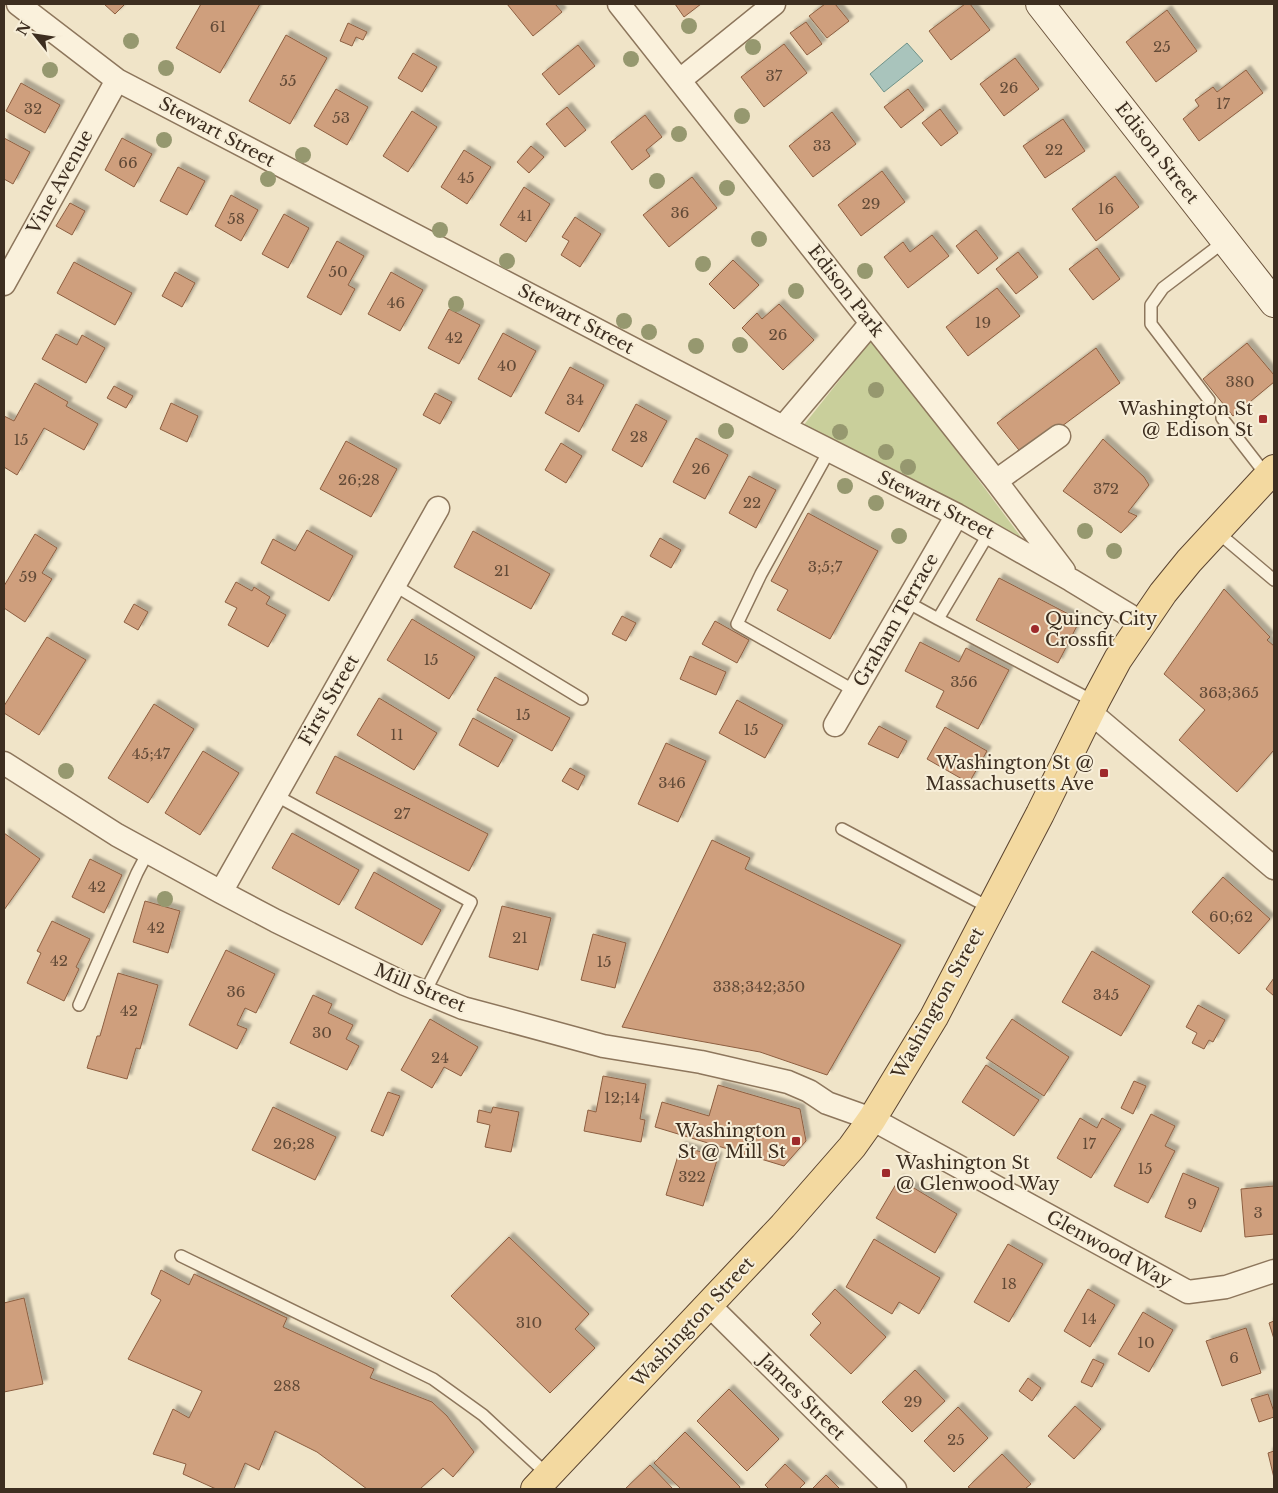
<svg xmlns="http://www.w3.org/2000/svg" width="1278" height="1493" viewBox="0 0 1278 1493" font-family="'Libre Baskerville',serif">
<defs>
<filter id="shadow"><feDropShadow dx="4.5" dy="-4.5" stdDeviation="1" flood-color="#0004"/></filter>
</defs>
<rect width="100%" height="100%" fill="#f0e4c8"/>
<path fill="#c9cf9b" d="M 873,338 L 1021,537 L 803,426 Z"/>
<path fill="#a9c4bc" stroke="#6f938a" d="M 907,43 L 923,61 L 884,92 L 870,74 Z"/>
<path fill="#cf9f7d" stroke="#8d5f41" filter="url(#shadow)" d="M 104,4 L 125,4 L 115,14 Z
M 201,4 L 260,4 L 220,73 L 176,48 Z
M 507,4 L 555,4 L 562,12 L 533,36 Z
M 675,4 L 701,4 L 684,17 Z
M 825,4 L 835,4 L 849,21 L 827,38 L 809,16 Z
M 965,4 L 970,4 L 990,30 L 951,60 L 929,31 Z
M 1167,10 L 1197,51 L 1156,82 L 1126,42 Z
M 806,22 L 822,44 L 807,55 L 790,33 Z
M 348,23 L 367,32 L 363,40 L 356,37 L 352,46 L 340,41 Z
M 286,35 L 327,58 L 290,124 L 249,101 Z
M 784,44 L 807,73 L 764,107 L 741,77 Z
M 578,45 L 595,66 L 559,95 L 542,74 Z
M 413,53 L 437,67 L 422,92 L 398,78 Z
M 1015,58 L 1039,89 L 1004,116 L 980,84 Z
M 1246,70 L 1263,93 L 1199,141 L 1183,119 L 1199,106 L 1195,100 L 1213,87 L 1217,92 Z
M 21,83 L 60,105 L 45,133 L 6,111 Z
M 336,89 L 368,107 L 347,145 L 314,126 Z
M 908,89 L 924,110 L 901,128 L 884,107 Z
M 567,107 L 586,130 L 565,147 L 546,124 Z
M 940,109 L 958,133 L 941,146 L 922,123 Z
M 412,111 L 437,127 L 408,172 L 383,156 Z
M 832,112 L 856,144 L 813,177 L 789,146 Z
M 645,115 L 662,137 L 646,150 L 650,156 L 632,170 L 611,142 Z
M 1063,119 L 1085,151 L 1045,178 L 1023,146 Z
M 4,138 L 30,152 L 13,184 L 4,179 Z
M 122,138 L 152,154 L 134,187 L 105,170 Z
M 531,146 L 544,157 L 529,173 L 517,162 Z
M 464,150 L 491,167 L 467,204 L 441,187 Z
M 178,167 L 205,181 L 187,215 L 160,201 Z
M 882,171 L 905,202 L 861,236 L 838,205 Z
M 1115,176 L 1139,207 L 1096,241 L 1072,209 Z
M 692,177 L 717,208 L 669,247 L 643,215 Z
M 524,187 L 550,204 L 526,242 L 500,225 Z
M 231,195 L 258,210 L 241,241 L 215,226 Z
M 70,203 L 85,211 L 72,235 L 56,226 Z
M 284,214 L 309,228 L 288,268 L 262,254 Z
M 575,217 L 601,234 L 580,267 L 561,255 L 569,241 L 562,237 Z
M 976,230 L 998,258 L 978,274 L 956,246 Z
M 932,235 L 949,256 L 908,288 L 884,257 L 903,242 L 910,252 Z
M 337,241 L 364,256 L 348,285 L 355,289 L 341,315 L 307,297 Z
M 1097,248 L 1120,279 L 1093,300 L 1069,269 Z
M 1018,252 L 1038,277 L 1016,294 L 996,269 Z
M 733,260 L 759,285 L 734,309 L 709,284 Z
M 74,262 L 132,293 L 115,325 L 57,293 Z
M 175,272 L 195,283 L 182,307 L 162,296 Z
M 391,272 L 423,290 L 400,331 L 368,314 Z
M 997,288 L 1020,316 L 968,356 L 946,327 Z
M 779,304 L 814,340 L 783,370 L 742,328 L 757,313 L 762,319 Z
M 449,309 L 480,325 L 459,364 L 428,348 Z
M 503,333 L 536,351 L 511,397 L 478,379 Z
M 56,334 L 77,345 L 82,335 L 105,348 L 86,383 L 42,359 Z
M 1247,343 L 1274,375 L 1274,382 L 1233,416 L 1203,379 Z
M 1096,348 L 1120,383 L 1023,455 L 997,423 Z
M 570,367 L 604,385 L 579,432 L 545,413 Z
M 35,383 L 68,402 L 66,406 L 98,424 L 84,450 L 44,428 L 17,475 L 4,467 L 4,416 L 14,421 Z
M 114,386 L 133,396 L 126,408 L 107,398 Z
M 435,393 L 452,402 L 440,424 L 423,415 Z
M 171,403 L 198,416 L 187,442 L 160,429 Z
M 636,404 L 667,421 L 642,467 L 612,450 Z
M 696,438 L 728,455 L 705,499 L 673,482 Z
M 1103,439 L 1144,477 L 1149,485 L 1128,512 L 1137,516 L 1121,533 L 1063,491 Z
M 346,441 L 397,469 L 371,517 L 320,489 Z
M 561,443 L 582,456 L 566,483 L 545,470 Z
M 749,476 L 776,490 L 756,528 L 729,513 Z
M 808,513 L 878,551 L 830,639 L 777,610 L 788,590 L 771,581 Z
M 307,530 L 353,556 L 329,601 L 261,563 L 273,539 L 295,551 Z
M 473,531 L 550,574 L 531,609 L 454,567 Z
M 35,534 L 57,548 L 42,573 L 52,579 L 25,622 L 4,608 L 4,586 Z
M 660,538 L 681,550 L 671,568 L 650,556 Z
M 999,578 L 1080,620 L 1058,663 L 976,620 Z
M 236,582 L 252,591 L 254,587 L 270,597 L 266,604 L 286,615 L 268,647 L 228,625 L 237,608 L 225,602 Z
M 1224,589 L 1270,637 L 1267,640 L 1274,646 L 1274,750 L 1237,792 L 1179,740 L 1205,710 L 1164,674 Z
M 134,604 L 148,612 L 138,630 L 124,622 Z
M 622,616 L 636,623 L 626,641 L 612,634 Z
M 412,619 L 475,657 L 449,699 L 387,660 Z
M 715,621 L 749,640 L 737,663 L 702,644 Z
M 47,637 L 86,660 L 39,735 L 4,713 L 4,706 Z
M 920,642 L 959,662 L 966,648 L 1009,670 L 978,729 L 936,707 L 944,691 L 905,671 Z
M 690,656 L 726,672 L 716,695 L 680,679 Z
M 495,677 L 570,718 L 552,751 L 477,710 Z
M 379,698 L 437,733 L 414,770 L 357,735 Z
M 737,700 L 783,725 L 765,758 L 719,733 Z
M 154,704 L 194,729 L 148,803 L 108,778 Z
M 473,718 L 513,740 L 498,767 L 459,745 Z
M 879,726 L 907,741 L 898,758 L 868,744 Z
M 945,727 L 987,751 L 969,783 L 927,759 Z
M 666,743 L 706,761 L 678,822 L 638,804 Z
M 203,751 L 239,773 L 200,835 L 165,813 Z
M 335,756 L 488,834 L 469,871 L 316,793 Z
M 570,768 L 585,776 L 578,790 L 562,781 Z
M 4,833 L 40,859 L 4,910 Z
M 292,833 L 359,870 L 339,905 L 272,868 Z
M 712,840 L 750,858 L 745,869 L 901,945 L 827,1075 L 760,1052 L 622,1027 Z
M 90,859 L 122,875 L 104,913 L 72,897 Z
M 374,872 L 441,910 L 422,945 L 355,908 Z
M 1223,877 L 1270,919 L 1239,954 L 1192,912 Z
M 145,901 L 180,911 L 168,953 L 133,942 Z
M 502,906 L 551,918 L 538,970 L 489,957 Z
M 52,921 L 90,939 L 76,967 L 79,969 L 64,1001 L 27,983 L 41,953 L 37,951 Z
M 593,934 L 626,943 L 615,988 L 581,980 Z
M 226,950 L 275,974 L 256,1013 L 245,1008 L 237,1025 L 247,1029 L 237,1049 L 189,1025 Z
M 1092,951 L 1150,986 L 1121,1036 L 1062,1002 Z
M 118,973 L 158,985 L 140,1049 L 136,1048 L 127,1079 L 87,1068 L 97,1036 L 100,1036 Z
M 1274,978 L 1274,996 L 1266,989 Z
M 313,995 L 332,1004 L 328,1013 L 353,1025 L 346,1039 L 359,1046 L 347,1070 L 290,1043 Z
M 1198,1005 L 1225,1020 L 1213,1042 L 1209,1040 L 1204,1049 L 1192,1043 L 1197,1033 L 1186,1027 Z
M 430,1019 L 478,1047 L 461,1076 L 444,1067 L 432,1088 L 401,1070 Z
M 1012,1019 L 1069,1057 L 1044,1096 L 986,1058 Z
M 986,1065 L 1039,1100 L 1014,1136 L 962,1102 Z
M 603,1076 L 646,1084 L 640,1119 L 645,1120 L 641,1142 L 584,1131 L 588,1110 L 596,1112 Z
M 1134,1081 L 1146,1086 L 1133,1114 L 1121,1108 Z
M 718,1085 L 800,1109 L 806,1141 L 784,1166 L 655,1127 L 662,1102 L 709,1116 Z
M 388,1092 L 400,1096 L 383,1136 L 371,1131 Z
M 273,1107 L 336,1137 L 315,1180 L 252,1150 Z
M 493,1107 L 519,1112 L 511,1152 L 485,1147 L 490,1125 L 477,1122 L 479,1110 L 491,1113 Z
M 1151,1114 L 1175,1126 L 1165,1146 L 1175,1151 L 1148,1203 L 1114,1186 Z
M 1080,1118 L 1097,1128 L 1102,1118 L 1121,1129 L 1091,1178 L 1057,1158 Z
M 681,1146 L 718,1157 L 703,1206 L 666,1195 Z
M 1183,1173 L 1219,1188 L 1201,1232 L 1165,1217 Z
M 899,1179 L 957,1214 L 935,1253 L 876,1218 Z
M 1274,1186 L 1274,1234 L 1245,1237 L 1241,1189 Z
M 509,1237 L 589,1314 L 575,1329 L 595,1348 L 550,1393 L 451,1296 Z
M 874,1239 L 940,1278 L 919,1314 L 899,1302 L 892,1314 L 846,1287 Z
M 1008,1244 L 1043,1264 L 1009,1322 L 974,1302 Z
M 161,1270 L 189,1285 L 194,1274 L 287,1318 L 283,1327 L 374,1369 L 370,1378 L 432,1402 L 447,1416 L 474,1452 L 453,1477 L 443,1468 L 420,1489 L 367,1489 L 317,1452 L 275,1431 L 259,1470 L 245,1463 L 234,1489 L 216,1489 L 183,1474 L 186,1464 L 153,1454 L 173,1409 L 189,1418 L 202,1391 L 128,1359 L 161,1300 L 151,1294 Z
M 835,1289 L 886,1337 L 851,1374 L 810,1335 L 821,1323 L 812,1314 Z
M 1088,1289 L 1115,1305 L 1090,1347 L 1064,1331 Z
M 24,1298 L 43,1384 L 4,1392 L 4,1303 Z
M 1143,1312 L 1173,1330 L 1149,1372 L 1118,1354 Z
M 1274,1321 L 1274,1339 L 1269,1323 Z
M 1246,1328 L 1261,1373 L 1222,1386 L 1206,1341 Z
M 1093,1359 L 1104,1364 L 1092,1387 L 1081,1382 Z
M 915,1370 L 945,1401 L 912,1432 L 882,1402 Z
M 1028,1378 L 1041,1388 L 1032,1401 L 1019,1391 Z
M 729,1389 L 779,1439 L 747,1471 L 697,1421 Z
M 1268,1394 L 1274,1412 L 1274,1417 L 1259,1422 L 1251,1399 Z
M 1075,1406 L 1101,1429 L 1074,1459 L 1048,1436 Z
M 958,1407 L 988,1438 L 954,1472 L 924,1441 Z
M 685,1432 L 740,1487 L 739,1489 L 681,1489 L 654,1463 Z
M 1274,1451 L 1274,1478 L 1268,1453 Z
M 1002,1454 L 1031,1484 L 1025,1489 L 971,1489 L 968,1487 Z
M 785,1464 L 805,1483 L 799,1489 L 769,1489 L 765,1485 Z
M 650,1465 L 673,1489 L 625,1489 Z
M 826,1475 L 840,1489 L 812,1489 Z"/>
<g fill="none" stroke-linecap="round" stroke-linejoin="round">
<defs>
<path id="lane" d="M 1209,400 L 1151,324 L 1151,305 L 1163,288 L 1225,241
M 1222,418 L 1267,476
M 829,451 L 761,574 L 737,624 L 855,691
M 1216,531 L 1274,580
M 989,533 L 938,619 L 1095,702
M 394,585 L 582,699
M 907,602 L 938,619
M 275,795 L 471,902 L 425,992
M 842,829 L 990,908
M 79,1005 L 137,873 L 148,852
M 181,1256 L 433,1379 L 483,1415 L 548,1475"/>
<path id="street" d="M 18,4 L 117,80 L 783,427 L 957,515 L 1071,580 L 1142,623
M 619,4 L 996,481 L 1064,571
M 680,80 L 774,4
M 4,284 L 117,80
M 783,427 L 871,323
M 996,481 L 1059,436
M 1090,712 L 1274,868
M 835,725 L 957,515
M 4,763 L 117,835 L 221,892 L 276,921 L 405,984 L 463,1008 L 603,1046 L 701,1062 L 788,1082 L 809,1091 L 827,1103 L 872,1119 L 1188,1292 L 1226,1287 L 1274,1271
M 221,892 L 438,508
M 709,1305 L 895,1489"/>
<path id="secondary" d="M 1040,4 L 1274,303"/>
<path id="primary" d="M 535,1489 L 783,1226 L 852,1147 L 872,1119 L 934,1017 L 1040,814 L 1095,702 L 1118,659 L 1163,593 L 1189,561 L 1274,469"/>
</defs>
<use href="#lane" stroke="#8d765c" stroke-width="14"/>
<use href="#street" stroke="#8d765c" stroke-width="25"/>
<use href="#secondary" stroke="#6f573f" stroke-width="30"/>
<use href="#primary" stroke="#5b4430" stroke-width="30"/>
<use href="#lane" stroke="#faf1dc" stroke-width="11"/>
<use href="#street" stroke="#faf1dc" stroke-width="22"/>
<use href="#secondary" stroke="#faf1dc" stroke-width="28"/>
<use href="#primary" stroke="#f3d9a0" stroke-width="28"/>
</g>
<g fill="#96986f">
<circle cx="689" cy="26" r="8"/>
<circle cx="131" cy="41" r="8"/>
<circle cx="753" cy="47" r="8"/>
<circle cx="631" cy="59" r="8"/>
<circle cx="166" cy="68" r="8"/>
<circle cx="50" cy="70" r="8"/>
<circle cx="742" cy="116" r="8"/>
<circle cx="679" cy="134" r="8"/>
<circle cx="164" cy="140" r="8"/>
<circle cx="303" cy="155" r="8"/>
<circle cx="268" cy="179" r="8"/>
<circle cx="657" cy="181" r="8"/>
<circle cx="727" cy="188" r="8"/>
<circle cx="440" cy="230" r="8"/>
<circle cx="759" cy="239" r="8"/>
<circle cx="507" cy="261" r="8"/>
<circle cx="703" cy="264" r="8"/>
<circle cx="865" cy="271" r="8"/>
<circle cx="796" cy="291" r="8"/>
<circle cx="456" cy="304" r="8"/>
<circle cx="624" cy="321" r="8"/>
<circle cx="649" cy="332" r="8"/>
<circle cx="740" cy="345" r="8"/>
<circle cx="696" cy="346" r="8"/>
<circle cx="876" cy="390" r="8"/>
<circle cx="726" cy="431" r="8"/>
<circle cx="840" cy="432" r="8"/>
<circle cx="886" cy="452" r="8"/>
<circle cx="908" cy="467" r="8"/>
<circle cx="845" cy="486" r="8"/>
<circle cx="876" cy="503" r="8"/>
<circle cx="1085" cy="531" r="8"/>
<circle cx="899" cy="536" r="8"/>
<circle cx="1114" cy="551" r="8"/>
<circle cx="66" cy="771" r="8"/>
<circle cx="165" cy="899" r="8"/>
</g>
<g fill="#9e2a2b" stroke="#f7eed8" stroke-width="2">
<rect x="1258" y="414" width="10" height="10" rx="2.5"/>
<circle cx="1035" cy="629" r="5"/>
<rect x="1099" y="768" width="10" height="10" rx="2.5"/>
<rect x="791" y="1136" width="10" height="10" rx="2.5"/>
<rect x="881" y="1168" width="10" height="10" rx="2.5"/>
</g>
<g text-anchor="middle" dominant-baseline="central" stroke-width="4" stroke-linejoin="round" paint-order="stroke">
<g font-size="15" fill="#624a37">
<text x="218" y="26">61</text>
<text x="1162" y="46">25</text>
<text x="774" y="75">37</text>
<text x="288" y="80">55</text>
<text x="1009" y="87">26</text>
<text x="1223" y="103">17</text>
<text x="33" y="108">32</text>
<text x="341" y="117">53</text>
<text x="822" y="145">33</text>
<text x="1054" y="149">22</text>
<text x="128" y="162">66</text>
<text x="466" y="177">45</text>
<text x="871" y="203">29</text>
<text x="1106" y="208">16</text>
<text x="680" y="212">36</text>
<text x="525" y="215">41</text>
<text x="236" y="218">58</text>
<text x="338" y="271">50</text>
<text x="396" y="302">46</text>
<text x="983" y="322">19</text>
<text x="778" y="334">26</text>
<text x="454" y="337">42</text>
<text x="507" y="365">40</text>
<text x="1240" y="381">380</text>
<text x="575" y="399">34</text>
<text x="639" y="436">28</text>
<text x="21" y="439">15</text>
<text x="701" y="468">26</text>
<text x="359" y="479">26;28</text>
<text x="1106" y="488">372</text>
<text x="752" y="502">22</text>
<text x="825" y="566">3;5;7</text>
<text x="502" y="570">21</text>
<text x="28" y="576">59</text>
<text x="431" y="659">15</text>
<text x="964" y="681">356</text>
<text x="1229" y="692">363;365</text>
<text x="523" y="714">15</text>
<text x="751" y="729">15</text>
<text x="397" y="734">11</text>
<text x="151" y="753">45;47</text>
<text x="672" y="782">346</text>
<text x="402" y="813">27</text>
<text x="97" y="886">42</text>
<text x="1231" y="916">60;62</text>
<text x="156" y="927">42</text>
<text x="520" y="937">21</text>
<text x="59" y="960">42</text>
<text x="604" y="961">15</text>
<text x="759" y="986">338;342;350</text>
<text x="236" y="991">36</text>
<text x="1106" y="994">345</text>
<text x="129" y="1010">42</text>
<text x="322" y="1032">30</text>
<text x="440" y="1057">24</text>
<text x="622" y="1097">12;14</text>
<text x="294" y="1143">26;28</text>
<text x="1089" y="1143">17</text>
<text x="1145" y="1168">15</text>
<text x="692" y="1176">322</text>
<text x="1192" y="1203">9</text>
<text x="1258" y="1212">3</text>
<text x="1009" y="1283">18</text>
<text x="1089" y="1318">14</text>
<text x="529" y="1322">310</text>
<text x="1146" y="1342">10</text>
<text x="1234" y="1357">6</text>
<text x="287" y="1385">288</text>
<text x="913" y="1401">29</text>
<text x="956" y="1439">25</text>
</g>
<g font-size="18" fill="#3d2e20" stroke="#f7eed8">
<text transform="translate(217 132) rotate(28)">Stewart Street</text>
<text transform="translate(1157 153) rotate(52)">Edison Street</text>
<text transform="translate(60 182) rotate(-61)">Vine Avenue</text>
<text transform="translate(846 291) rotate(52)">Edison Park</text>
<text transform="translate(576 319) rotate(28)">Stewart Street</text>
<text transform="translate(936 505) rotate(27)">Stewart Street</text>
<text transform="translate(896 620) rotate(-60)">Graham Terrace</text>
<text transform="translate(329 700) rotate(-60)">First Street</text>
<text transform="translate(420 988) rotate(23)">Mill Street</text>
<text transform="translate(938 1003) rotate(-61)">Washington Street</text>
<text transform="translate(1109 1249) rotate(29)">Glenwood Way</text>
<text transform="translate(693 1322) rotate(-47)">Washington Street</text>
<text transform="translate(802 1397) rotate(45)">James Street</text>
</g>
<g font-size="18" fill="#3d2e20" stroke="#f7eed8" text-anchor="end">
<text x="1253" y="409">Washington St<tspan x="1253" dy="21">@ Edison St</tspan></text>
<text x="1045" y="619" text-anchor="start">Quincy City<tspan x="1045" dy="21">Crossfit</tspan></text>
<text x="1094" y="763">Washington St @<tspan x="1094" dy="21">Massachusetts Ave</tspan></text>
<text x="786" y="1131">Washington<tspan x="786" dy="21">St @ Mill St</tspan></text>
<text x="896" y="1163" text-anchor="start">Washington St<tspan x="896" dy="21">@ Glenwood Way</tspan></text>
</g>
</g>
<rect width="1278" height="1493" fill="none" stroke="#3d2e20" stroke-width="10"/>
<g transform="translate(35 35) rotate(300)" stroke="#f7eed8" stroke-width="4" paint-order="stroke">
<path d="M0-4L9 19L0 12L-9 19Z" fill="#3d2e20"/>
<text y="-8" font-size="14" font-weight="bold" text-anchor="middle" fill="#3d2e20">N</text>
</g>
</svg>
